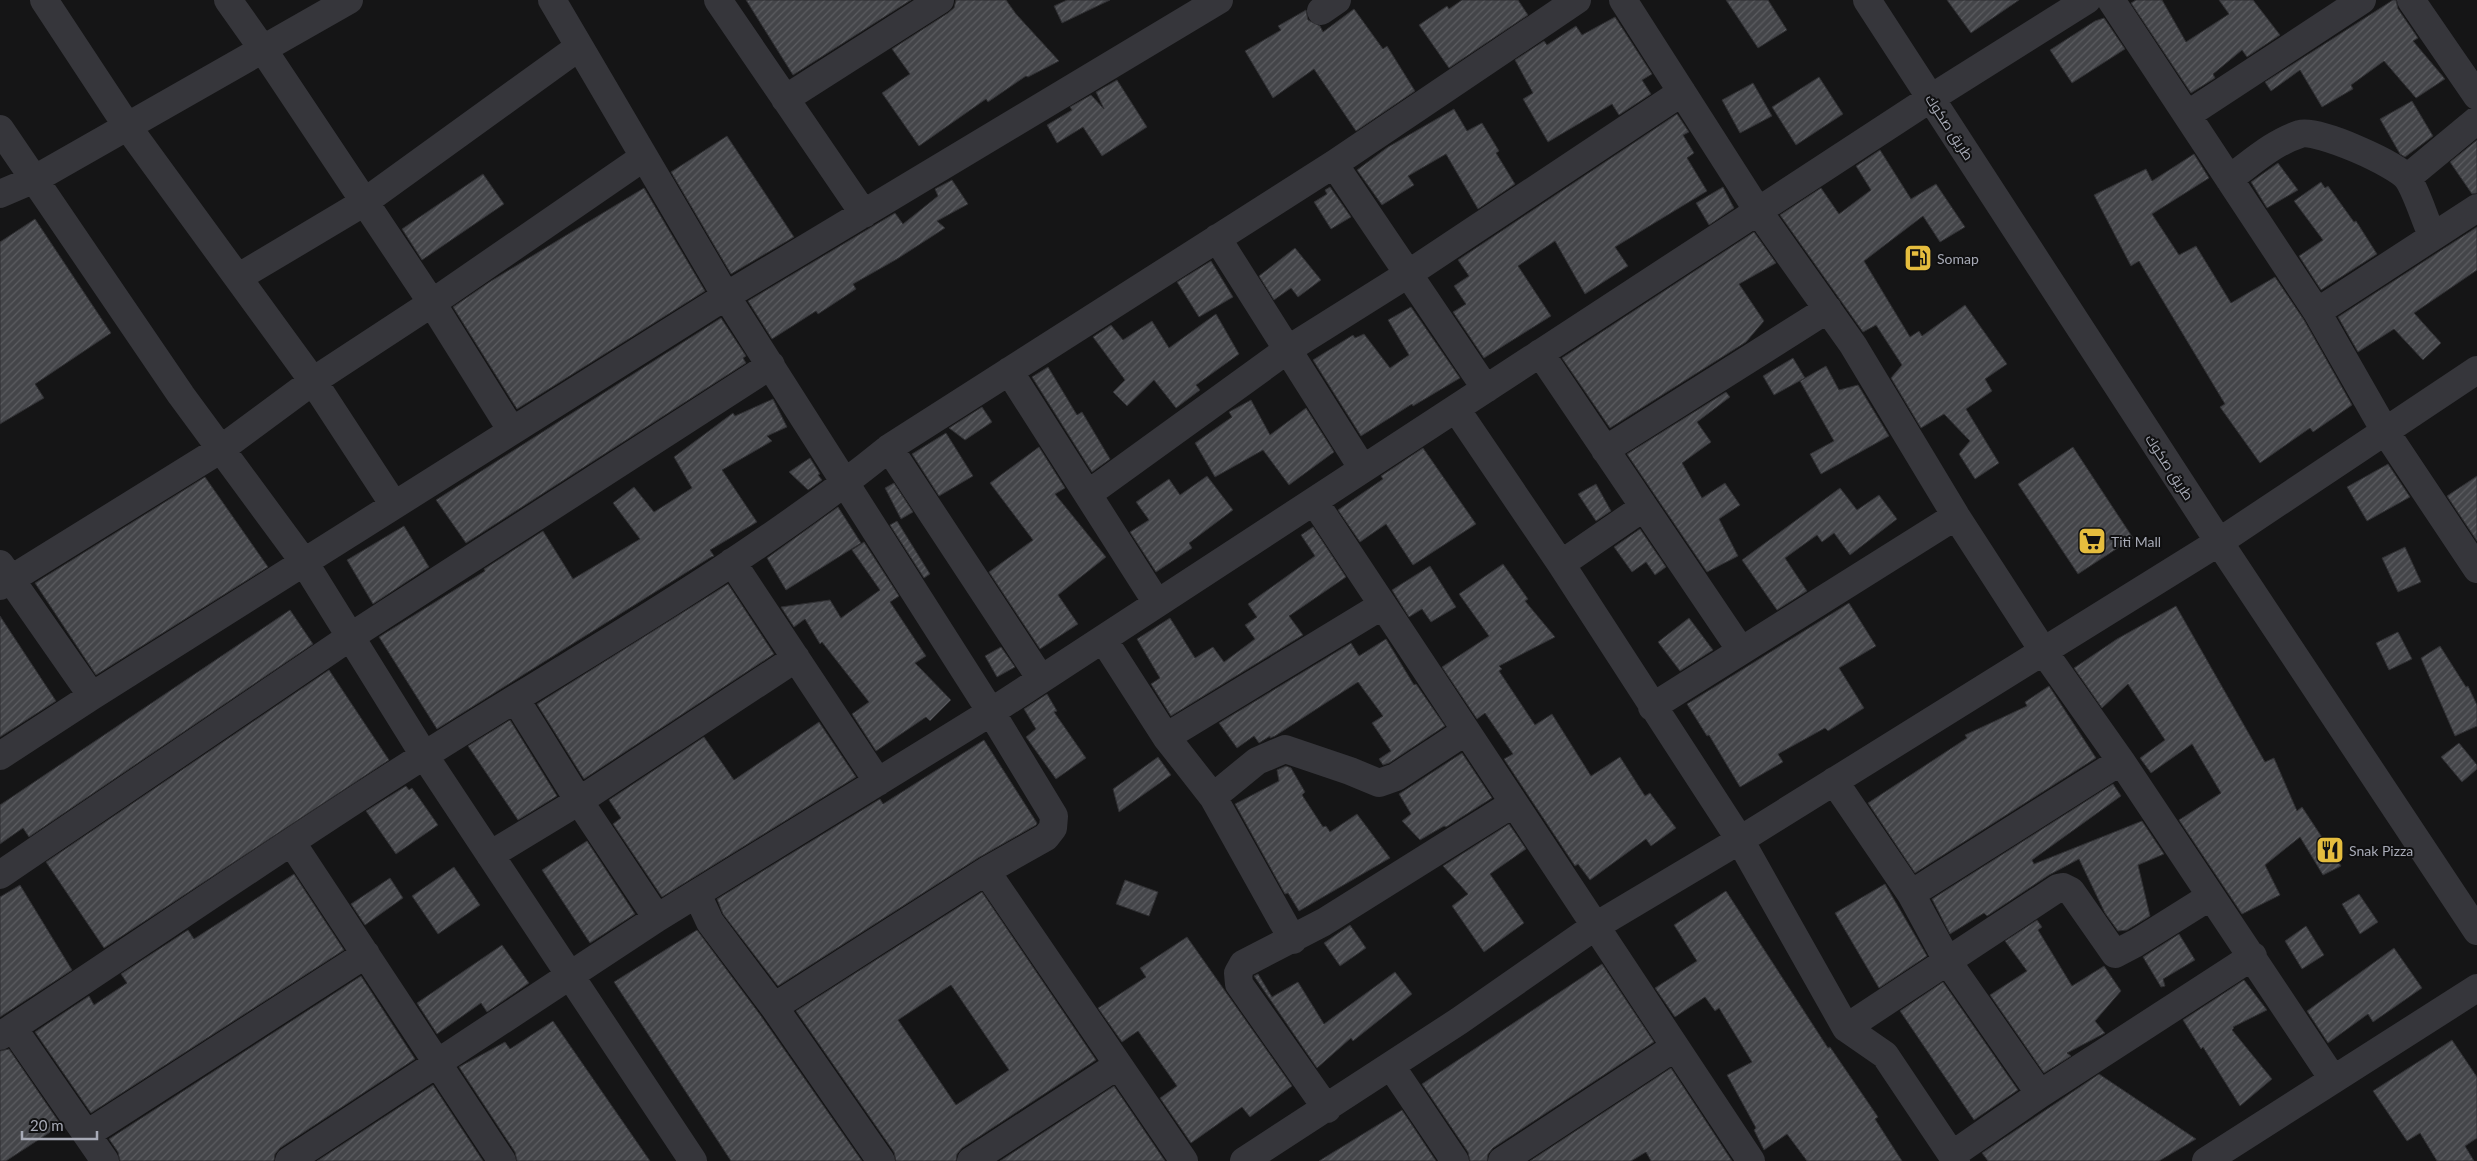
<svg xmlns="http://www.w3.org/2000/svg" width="2477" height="1161" viewBox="0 0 2477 1161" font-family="Lato,Cairo,sans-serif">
<defs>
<pattern id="building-hatch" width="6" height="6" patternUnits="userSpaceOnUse" patternTransform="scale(1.25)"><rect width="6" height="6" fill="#444549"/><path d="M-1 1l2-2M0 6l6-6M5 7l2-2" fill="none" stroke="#5c5d61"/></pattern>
</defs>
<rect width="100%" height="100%" fill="#151516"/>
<path fill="url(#building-hatch)" stroke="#2f2f32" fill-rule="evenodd" d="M 746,0 L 911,0 L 793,75 Z
M 956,0 L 1006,0 L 1016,14 L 1059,61 L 1028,77 L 1026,76 L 988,102 L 986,99 L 919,146 L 882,93 L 910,74 L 892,49 L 948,13 L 954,8 Z
M 1067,0 L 1110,0 L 1062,23 L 1054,6 Z
M 1462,0 L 1518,0 L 1528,15 L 1449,68 L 1419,25 L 1447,6 L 1449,9 Z
M 1726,0 L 1768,0 L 1787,30 L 1758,48 Z
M 1947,0 L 2019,0 L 1971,33 Z
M 2136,0 L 2162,0 L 2186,42 L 2229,14 L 2219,0 L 2253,0 L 2280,35 L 2247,57 L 2242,50 L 2213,74 L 2215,78 L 2191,93 L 2131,3 Z
M 2393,0 L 2396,0 L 2398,9 L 2418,38 L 2413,41 L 2445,79 L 2416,98 L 2384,61 L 2351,85 L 2353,89 L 2322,107 L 2300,70 L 2271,91 L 2265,82 Z
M 1354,9 L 1383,49 L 1387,46 L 1415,91 L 1356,131 L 1314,69 L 1273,98 L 1245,51 L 1281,30 L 1278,26 L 1306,10 L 1308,20 L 1320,26 L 1323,32 Z
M 1615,17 L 1652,74 L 1642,80 L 1651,94 L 1619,115 L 1612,104 L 1548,142 L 1523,99 L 1533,93 L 1515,60 L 1544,41 L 1547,45 L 1576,26 L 1582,35 Z
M 2104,18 L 2125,49 L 2072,83 L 2050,50 L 2095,21 Z
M 1819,77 L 1843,114 L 1796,145 L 1772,107 Z
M 1117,80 L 1147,127 L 1102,156 L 1083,127 L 1057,143 L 1047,125 L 1072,110 L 1070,107 L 1091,95 L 1104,109 L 1096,92 Z
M 1753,83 L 1772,116 L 1740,133 L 1722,100 Z
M 2412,101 L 2433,136 L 2405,157 L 2400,154 L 2380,119 Z
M 1454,109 L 1467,131 L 1482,123 L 1499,151 L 1496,153 L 1515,184 L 1478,209 L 1446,154 L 1408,176 L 1414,185 L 1382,205 L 1357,170 L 1388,147 Z
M 1677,114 L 1689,132 L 1683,135 L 1694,153 L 1687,158 L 1707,191 L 1615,247 L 1628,266 L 1585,294 L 1555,241 L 1518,266 L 1551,316 L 1484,358 L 1453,312 L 1466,304 L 1454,286 L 1469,276 L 1458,260 Z
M 727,136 L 794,237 L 731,274 L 671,172 Z
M 2477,140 L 2477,193 L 2472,194 L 2450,162 Z
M 1880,150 L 1911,199 L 1936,184 L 1965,227 L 1940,242 L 1923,216 L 1864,261 L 1910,337 L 1919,331 L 1922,336 L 1965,305 L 2007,364 L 1985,379 L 1992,391 L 1966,409 L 1999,463 L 1975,479 L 1959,454 L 1970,441 L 1944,414 L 1921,428 L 1891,378 L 1902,365 L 1876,325 L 1863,332 L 1780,215 L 1821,188 L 1839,214 L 1871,190 L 1856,166 Z
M 2194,154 L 2209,178 L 2152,214 L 2179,255 L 2196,246 L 2231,303 L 2275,277 L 2304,320 L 2352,405 L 2313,432 L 2310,428 L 2260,463 L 2220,407 L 2225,404 L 2139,261 L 2131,266 L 2094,195 L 2146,169 L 2152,181 Z
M 2278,163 L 2298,190 L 2267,208 L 2251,182 Z
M 483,174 L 504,204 L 422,260 L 402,229 Z
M 952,180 L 968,204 L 937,221 L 945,228 L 897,259 L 853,284 L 856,289 L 818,314 L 816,311 L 772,339 L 748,301 L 895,213 L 903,224 L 938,196 L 935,189 Z
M 2321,182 L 2325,188 L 2328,186 L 2354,222 L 2356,221 L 2377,254 L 2321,290 L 2299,256 L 2323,240 L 2294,201 Z
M 1330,187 L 1351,217 L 1331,229 L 1314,202 L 1327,194 L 1325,190 Z
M 1723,187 L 1734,208 L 1709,225 L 1696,203 Z
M 644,188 L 705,291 L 517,409 L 453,307 L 491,281 Z
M 35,219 L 111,333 L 35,384 L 44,398 L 0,424 L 0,242 Z
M 2477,227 L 2477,270 L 2414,313 L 2441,343 L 2423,360 L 2394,329 L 2358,352 L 2338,317 Z
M 1754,232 L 1776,263 L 1739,284 L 1764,321 L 1746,342 L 1610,428 L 1562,358 Z
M 1295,248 L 1321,280 L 1298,297 L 1291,288 L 1274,300 L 1259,276 Z
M 1211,261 L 1233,297 L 1199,317 L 1177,282 Z
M 1411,307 L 1460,378 L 1413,406 L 1412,404 L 1361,436 L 1313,360 L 1353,335 L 1355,338 L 1364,334 L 1390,368 L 1409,355 L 1388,320 Z
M 1216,314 L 1239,354 L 1196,385 L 1200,390 L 1176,408 L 1154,380 L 1127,406 L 1113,392 L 1125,380 L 1093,337 L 1111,325 L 1123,340 L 1152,321 L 1169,348 Z
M 721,318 L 746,356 L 743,358 L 746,363 L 466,543 L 436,500 Z
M 1793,358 L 1805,378 L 1774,395 L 1763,376 Z
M 1826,366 L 1839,390 L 1858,385 L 1889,436 L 1821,474 L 1810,454 L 1834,441 L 1800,381 Z
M 1048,367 L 1077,415 L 1082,412 L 1110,459 L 1092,472 L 1032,377 Z
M 1726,392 L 1730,397 L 1697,422 L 1711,442 L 1682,463 L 1702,498 L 1725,483 L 1740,505 L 1719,519 L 1738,556 L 1707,572 L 1627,454 Z
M 773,399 L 787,427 L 767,436 L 772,441 L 722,470 L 757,522 L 710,550 L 714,556 L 711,557 L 437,729 L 379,637 L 485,571 L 484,569 L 543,531 L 573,579 L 640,539 L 613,503 L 634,487 L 654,512 L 692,488 L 674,457 L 733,413 L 735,416 Z
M 1251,400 L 1270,435 L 1306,408 L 1334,452 L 1289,485 L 1263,450 L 1215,477 L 1195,443 L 1232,417 L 1229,412 Z
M 982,407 L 992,422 L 965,440 L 949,428 Z
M 946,433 L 973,476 L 939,496 L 912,454 Z
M 1039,447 L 1065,488 L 1055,494 L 1106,557 L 1058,595 L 1078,624 L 1040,649 L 989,572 L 1033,540 L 990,483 Z
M 2073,447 L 2133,538 L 2078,574 L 2018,484 Z
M 1423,448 L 1476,524 L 1413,565 L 1386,524 L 1360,542 L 1338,510 L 1383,479 L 1381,476 Z
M 810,458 L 820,474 L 818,475 L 822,480 L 808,490 L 789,472 Z
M 2388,464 L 2410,497 L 2367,521 L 2347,487 Z
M 1207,476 L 1233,510 L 1189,543 L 1192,548 L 1156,572 L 1130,532 L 1149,520 L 1136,502 L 1169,479 L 1180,495 Z
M 2477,476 L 2477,541 L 2447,496 Z
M 205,477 L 268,567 L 96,675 L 35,583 Z
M 894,483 L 913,512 L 901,519 L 885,488 Z
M 1596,484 L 1611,511 L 1596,521 L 1578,494 Z
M 1840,488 L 1857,510 L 1879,495 L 1897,519 L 1850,555 L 1834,533 L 1822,542 L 1817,535 L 1785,558 L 1807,591 L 1777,610 L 1742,560 Z
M 838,507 L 861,543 L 786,590 L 767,558 Z
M 897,521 L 930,574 L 924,578 L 890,525 Z
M 404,526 L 429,567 L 373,604 L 347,560 Z
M 1313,527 L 1346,577 L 1289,616 L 1303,635 L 1171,716 L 1151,684 L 1160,678 L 1137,639 L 1170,618 L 1195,658 L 1213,647 L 1224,662 L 1255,639 L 1245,625 L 1257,617 L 1248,604 L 1315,556 L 1301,535 Z
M 1640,529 L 1666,567 L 1655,575 L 1646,562 L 1632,572 L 1614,547 Z
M 864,542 L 899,596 L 890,602 L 926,656 L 915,663 L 951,700 L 930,721 L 926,717 L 876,751 L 852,714 L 869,702 L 822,642 L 820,644 L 805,619 L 794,627 L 781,607 L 830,600 L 841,618 L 880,590 L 852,550 Z
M 2405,547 L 2421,582 L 2398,592 L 2382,558 Z
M 1503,564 L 1528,599 L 1525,601 L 1555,637 L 1499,666 L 1502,669 L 1499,671 L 1535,725 L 1552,714 L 1591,776 L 1620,757 L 1645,796 L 1650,793 L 1676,828 L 1651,846 L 1646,839 L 1590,880 L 1578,864 L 1575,866 L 1504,759 L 1513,754 L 1485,713 L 1477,719 L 1442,667 L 1489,636 L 1459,594 Z
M 1430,566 L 1456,607 L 1431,622 L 1422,609 L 1409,617 L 1392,590 Z
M 728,584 L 774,654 L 584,779 L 537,704 Z
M 1849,603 L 1876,646 L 1839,668 L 1864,708 L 1828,731 L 1825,728 L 1778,754 L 1783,762 L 1740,787 L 1709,735 L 1707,736 L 1687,704 Z
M 2176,606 L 2265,762 L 2274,758 L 2297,811 L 2302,807 L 2341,866 L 2323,875 L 2300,837 L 2265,865 L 2280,895 L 2242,914 L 2179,820 L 2221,793 L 2192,744 L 2151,773 L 2140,758 L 2165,740 L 2128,684 L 2102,708 L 2074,668 L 2117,639 Z
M 290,610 L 313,644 L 29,837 L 23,828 L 0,844 L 0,805 Z
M 0,616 L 56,701 L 0,737 Z
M 1689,618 L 1713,650 L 1680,671 L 1658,642 Z
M 2398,632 L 2412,659 L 2389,670 L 2376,643 Z
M 1386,639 L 1414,685 L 1416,684 L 1445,726 L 1389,763 L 1383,765 L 1379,759 L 1391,751 L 1372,723 L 1383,716 L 1358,682 L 1275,736 L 1270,738 L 1270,736 L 1259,743 L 1254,736 L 1237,748 L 1219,723 L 1351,643 L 1359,656 Z
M 2440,646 L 2466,687 L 2468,686 L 2477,705 L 2477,726 L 2455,736 L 2421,658 Z
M 1001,647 L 1015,667 L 997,677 L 985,656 Z
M 329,670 L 389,760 L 104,948 L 46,862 Z
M 2049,686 L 2096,758 L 1915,873 L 1868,803 L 1967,738 L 1965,735 L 2027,706 L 2025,702 Z
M 1047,694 L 1057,711 L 1054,712 L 1086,758 L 1056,779 L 1026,737 L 1036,729 L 1024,709 Z
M 510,720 L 557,796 L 518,820 L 468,746 Z
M 819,722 L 856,777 L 662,897 L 613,824 L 621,818 L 609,800 L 704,737 L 734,780 Z
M 984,740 L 1037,823 L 1036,825 L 978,858 L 778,986 L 723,914 L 717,899 L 880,799 L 883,804 Z
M 2459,743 L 2477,765 L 2477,769 L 2462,782 L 2441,757 Z
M 1462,753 L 1492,798 L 1446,827 L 1444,826 L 1420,840 L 1402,821 L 1411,814 L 1399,794 Z
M 1158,757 L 1171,775 L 1119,812 L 1113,789 Z
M 1286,766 L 1291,768 L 1305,792 L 1302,795 L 1323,827 L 1326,826 L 1330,832 L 1357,814 L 1390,858 L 1299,911 L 1288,893 L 1285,894 L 1235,804 L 1279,781 L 1277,770 Z
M 2113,784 L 2121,796 L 2032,860 L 2034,864 L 2142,821 L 2164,854 L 2138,865 L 2150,916 L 2127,930 L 2118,931 L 2105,913 L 2079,859 L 2049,875 L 1987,916 L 1984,913 L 1950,934 L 1932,899 Z
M 406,786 L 409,790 L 412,788 L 438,825 L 396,854 L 366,811 Z
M 1509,824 L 1526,849 L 1490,874 L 1524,923 L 1484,952 L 1452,906 L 1468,894 L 1443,866 Z
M 587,841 L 635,914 L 590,943 L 542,870 Z
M 454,867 L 480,905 L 438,934 L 412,896 Z
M 294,874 L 344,950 L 91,1113 L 35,1032 L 89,996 L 94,1005 L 127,983 L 121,974 L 188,930 L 194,939 Z
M 390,878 L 403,898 L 365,925 L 351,904 Z
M 1125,880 L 1158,892 L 1149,916 L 1116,904 Z
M 1885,884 L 1927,956 L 1879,988 L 1835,913 Z
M 20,885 L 72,970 L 0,1017 L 0,897 Z
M 1726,891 L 1828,1048 L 1830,1047 L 1878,1117 L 1875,1119 L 1902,1161 L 1807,1161 L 1787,1134 L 1764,1150 L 1754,1130 L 1756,1128 L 1727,1075 L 1752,1062 L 1719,1008 L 1715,1011 L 1705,997 L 1675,1017 L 1655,988 L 1697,961 L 1674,925 Z
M 982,892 L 1096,1060 L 962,1148 L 957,1154 L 956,1161 L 896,1161 L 894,1152 L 796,1011 ZM 951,985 L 1009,1070 L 956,1105 L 898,1020 Z
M 2359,894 L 2378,922 L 2360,934 L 2342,904 Z
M 2037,920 L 2042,927 L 2038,930 L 2072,986 L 2104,966 L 2121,991 L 2095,1021 L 2105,1033 L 2067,1053 L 2071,1056 L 2044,1073 L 1990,995 L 2027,971 L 2005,941 Z
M 1350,925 L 1366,948 L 1340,966 L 1324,943 Z
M 2306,926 L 2324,955 L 2302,969 L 2285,941 Z
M 697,930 L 761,1016 L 862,1161 L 731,1161 L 614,982 Z
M 2179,934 L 2195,960 L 2163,979 L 2165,986 L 2161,987 L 2143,957 Z
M 1187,937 L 1292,1086 L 1250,1117 L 1242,1107 L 1191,1143 L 1160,1098 L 1177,1086 L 1138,1031 L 1122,1042 L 1098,1008 L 1146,977 L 1140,968 Z
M 502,945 L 529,983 L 487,1012 L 481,1003 L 437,1034 L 417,1003 Z
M 2394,948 L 2422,988 L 2373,1022 L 2368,1014 L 2328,1043 L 2307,1011 Z
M 1602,964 L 1654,1042 L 1493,1148 L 1488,1154 L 1487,1161 L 1470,1161 L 1468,1152 L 1422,1084 Z
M 1395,972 L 1412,994 L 1353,1041 L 1351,1038 L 1317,1068 L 1254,976 L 1258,974 L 1272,997 L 1298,982 L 1324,1024 Z
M 361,976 L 415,1059 L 280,1148 L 275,1154 L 274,1161 L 120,1161 L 118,1152 L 109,1139 Z
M 2244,980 L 2267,1010 L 2233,1027 L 2234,1028 L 2232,1030 L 2272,1079 L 2240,1106 L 2203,1047 L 2201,1049 L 2183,1020 Z
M 1943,982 L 2018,1090 L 1974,1120 L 1900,1011 Z
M 553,1021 L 650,1161 L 517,1161 L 515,1152 L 459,1067 L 505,1042 L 510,1049 Z
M 2452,1040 L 2477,1077 L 2477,1138 L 2465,1146 L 2474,1161 L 2437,1161 L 2420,1133 L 2407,1141 L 2373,1091 Z
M 9,1049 L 61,1125 L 6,1161 L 0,1161 L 0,1051 Z
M 1671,1068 L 1732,1161 L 1651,1161 L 1646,1152 L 1631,1161 L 1530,1161 Z
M 2099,1074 L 2196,1139 L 2159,1161 L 1988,1161 L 1982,1153 Z
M 433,1085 L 483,1161 L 317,1161 Z
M 1114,1086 L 1165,1161 L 1000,1161 Z
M 1402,1110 L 1436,1161 L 1319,1161 Z"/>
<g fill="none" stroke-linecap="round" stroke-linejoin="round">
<path stroke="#36363b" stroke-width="28" d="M 44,0 L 127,126 L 313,381 L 394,505
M 228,0 L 262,48 L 432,303 L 512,431
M 552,0 L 726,296 L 991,712 L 1054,816 L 1053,828 L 1046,837 L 986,871 L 774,1007
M 718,0 L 864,214
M 1623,0 L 1758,211 L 1853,345 L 1956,516 L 2044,652 L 2121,761 L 2333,1079
M 1867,0 L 2219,542 L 2477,931
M 2111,0 L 2317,312 L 2385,431 L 2477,569
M 2411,0 L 2477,96
M 1321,11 L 1337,0
M 785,99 L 940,0
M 2187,115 L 2362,0
M 0,129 L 181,395 L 304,562 L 424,755 L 693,1161
M 1334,164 L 1486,389
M 2407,178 L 2477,120
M 2229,179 C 2251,163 2274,142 2300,134 C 2318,129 2397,164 2408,179 C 2418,195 2424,218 2432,235
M 0,194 L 35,179 L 349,0
M 1217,238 L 1363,469
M 239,277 L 363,203 L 579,47
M 2317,312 L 2477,208
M 1540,353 L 1740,649
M 1009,371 L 1157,603
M 1456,409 L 1561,564 L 1740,840 L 1846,1028 L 1885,1055 L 1956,1161
M 889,448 L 1041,679
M 1605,450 L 1828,309
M 1088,494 L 1287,350 L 1408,274 L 1682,92
M 1314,501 L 1751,1161
M 732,562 L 878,782
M 0,564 L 92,696
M 1561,564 L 1644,507
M 0,586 L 221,449 L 313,381 L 432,303 L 644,157
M 1103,639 L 1166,737 L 1213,797 L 1293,940
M 516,700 L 579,801 L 657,918
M 1652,707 L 1956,516
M 1166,737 L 1383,605
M 0,756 L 92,696 L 726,296 L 1219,0
M 1834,781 L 1911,894 L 1948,962 L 2040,1094
M 1213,797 L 1257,761 L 1285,749 L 1350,771 L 1379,783 L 1396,777 L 1466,731
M 292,843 L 502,1161
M 490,855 L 579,801 L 796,658
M 986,871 L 1184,1161
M 0,875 L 350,637 L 771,365
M 697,894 L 710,922 L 774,1007 L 881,1161
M 1911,894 L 2121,761
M 13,1028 L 105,1161
M 1846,1028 L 2058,888 L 2063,887 L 2071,891 L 2115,954 L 2136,943 L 2211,896
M 0,1036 C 142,943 281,846 425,755 C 581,656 745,565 889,448 L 1334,164 L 1577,0
M 1391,1066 L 1455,1161
M 1327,1109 L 1239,984 L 1238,973 L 1243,964 L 1324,922 L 1514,803
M 87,1134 L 366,954
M 1952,1155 L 2040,1094 L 2253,956
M 289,1161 L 657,918 L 991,712 L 1931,98 L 2087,0
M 971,1161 L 1118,1065
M 1244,1161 L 1459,1021 L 1594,927 L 1740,840 L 2219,542 L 2477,370
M 1502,1161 L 1675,1047
M 2206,1161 L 2477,988"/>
</g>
<defs>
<symbol id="fuel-square" viewBox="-11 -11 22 22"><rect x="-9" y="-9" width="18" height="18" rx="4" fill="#e5bd3e" stroke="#101011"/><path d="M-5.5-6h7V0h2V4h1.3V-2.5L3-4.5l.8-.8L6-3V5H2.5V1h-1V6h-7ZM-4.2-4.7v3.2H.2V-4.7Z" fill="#111"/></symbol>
<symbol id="supermarket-square" viewBox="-11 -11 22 22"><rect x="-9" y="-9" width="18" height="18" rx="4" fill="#e5bd3e" stroke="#101011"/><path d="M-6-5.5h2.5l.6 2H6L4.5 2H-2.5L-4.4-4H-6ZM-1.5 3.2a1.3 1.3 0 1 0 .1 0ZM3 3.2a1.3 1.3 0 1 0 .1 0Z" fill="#111"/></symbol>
<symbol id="restaurant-square" viewBox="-11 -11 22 22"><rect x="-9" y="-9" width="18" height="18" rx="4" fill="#e5bd3e" stroke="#101011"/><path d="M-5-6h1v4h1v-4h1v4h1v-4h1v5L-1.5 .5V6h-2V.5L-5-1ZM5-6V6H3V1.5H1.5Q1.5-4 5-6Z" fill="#111"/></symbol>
</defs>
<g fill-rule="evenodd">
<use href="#fuel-square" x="1902" y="242" width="32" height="32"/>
<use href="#supermarket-square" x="2076" y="525" width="32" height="32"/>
<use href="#restaurant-square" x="2314" y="834" width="32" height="32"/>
</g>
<g text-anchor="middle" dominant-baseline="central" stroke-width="4" stroke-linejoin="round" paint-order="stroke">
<g font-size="14" fill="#a7aab6" stroke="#101011">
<text transform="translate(1950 127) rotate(57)">طريق صكوك</text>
<text transform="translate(2170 467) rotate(57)">طريق صكوك</text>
</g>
<g font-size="14" fill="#a7aab6" stroke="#101011" text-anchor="start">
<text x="1937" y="258">Somap</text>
<text x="2111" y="541">Titi Mall</text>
<text x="2349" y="850">Snak Pizza</text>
</g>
</g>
<path d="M22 1131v8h75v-8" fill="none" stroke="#a7aab6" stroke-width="2.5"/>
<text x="30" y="1131" font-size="15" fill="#a7aab6" stroke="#101011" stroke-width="4" paint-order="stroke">20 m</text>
</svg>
